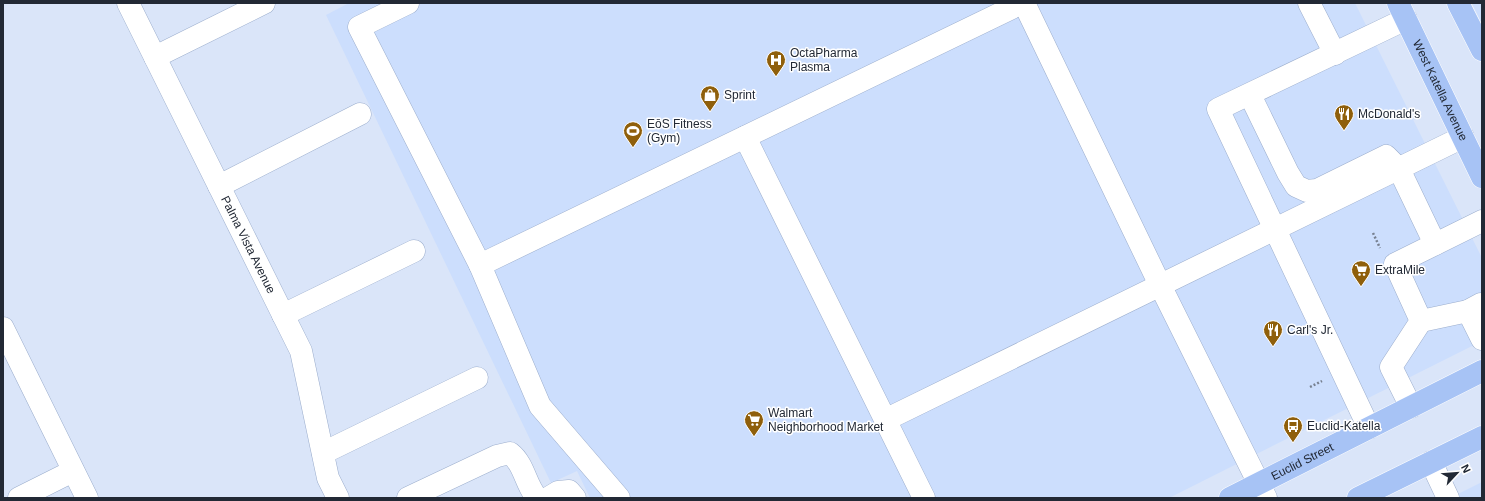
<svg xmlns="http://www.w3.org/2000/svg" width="1485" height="501" viewBox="0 0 1485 501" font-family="Arial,sans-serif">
<rect width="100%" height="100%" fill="#dae5f9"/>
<path fill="#ccdefd" d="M 349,3 L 1355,3 L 1482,258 L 1482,341 L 1169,498 L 590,498 L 577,471 L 551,483 L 326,15 Z
M 1472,3 L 1482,3 L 1482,24 Z
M 1482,482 L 1482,498 L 1450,498 Z"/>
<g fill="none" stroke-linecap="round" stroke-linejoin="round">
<defs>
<g id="minor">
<path id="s1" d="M 128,3 L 301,351 L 328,478 L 338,498"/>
<path d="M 408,3 L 359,27 L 480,265 L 540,406 L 619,498"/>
<path d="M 1024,3 L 1160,285 L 1266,498"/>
<path d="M 1309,3 L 1335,54"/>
<path d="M 155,57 L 264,3"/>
<path d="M 1250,95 L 1288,173 L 1296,186 L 1307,191 L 1317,190 L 1386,156 L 1399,169 L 1435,244"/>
<path d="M 745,137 L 924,498"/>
<path d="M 219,186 L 360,114"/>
<path d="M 480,265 L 1022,3"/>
<path d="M 1481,304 L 1468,311 L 1482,339"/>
<path d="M 283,315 L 414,251"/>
<path d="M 1421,321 L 1468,311"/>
<path d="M 3,328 L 87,498"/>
<path d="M 1411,407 L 1391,367 L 1421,321 L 1395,264 L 1482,221"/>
<path d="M 885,420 L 1463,137"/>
<path d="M 1369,428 L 1218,109 L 1406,19"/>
<path d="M 323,453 L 477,378"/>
<path d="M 1431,462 L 1448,498"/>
<path d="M 19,498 L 73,471"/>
<path d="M 408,498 L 497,456 L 510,453 C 525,465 525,484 537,498"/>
<path d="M 548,498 L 558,492 L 569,491 L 575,498"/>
</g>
<g id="major">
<path id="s2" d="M 1398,3 L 1482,177"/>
<path d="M 1458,3 L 1482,50"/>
<path id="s3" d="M 1230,498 L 1482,371"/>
<path d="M 1358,498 L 1482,437"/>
</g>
</defs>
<use href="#minor" stroke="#9caecd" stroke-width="23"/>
<use href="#major" stroke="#fff" stroke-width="23"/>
<path stroke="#778090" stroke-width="2.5" stroke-dasharray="2 2" stroke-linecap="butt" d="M 1373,233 L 1380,248
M 1310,387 L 1322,381"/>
<use href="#minor" stroke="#fff" stroke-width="22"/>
<use href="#major" stroke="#a7c3f5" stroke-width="22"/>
</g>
<defs>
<symbol id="hospital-pin" viewBox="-11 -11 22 30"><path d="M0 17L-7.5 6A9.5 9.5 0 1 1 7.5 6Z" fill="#8f5f0b" stroke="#fff"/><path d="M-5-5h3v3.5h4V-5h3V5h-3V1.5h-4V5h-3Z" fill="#fff"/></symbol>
<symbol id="shop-pin" viewBox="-11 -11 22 30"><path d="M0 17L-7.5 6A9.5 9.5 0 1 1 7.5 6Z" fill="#8f5f0b" stroke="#fff"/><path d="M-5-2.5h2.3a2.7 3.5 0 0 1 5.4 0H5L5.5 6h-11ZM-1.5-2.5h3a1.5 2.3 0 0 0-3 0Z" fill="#fff"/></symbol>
<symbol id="restaurant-pin" viewBox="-11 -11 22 30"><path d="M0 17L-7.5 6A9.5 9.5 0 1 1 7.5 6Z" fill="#8f5f0b" stroke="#fff"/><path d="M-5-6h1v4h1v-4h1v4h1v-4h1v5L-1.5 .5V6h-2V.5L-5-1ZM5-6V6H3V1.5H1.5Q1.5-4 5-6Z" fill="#fff"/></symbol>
<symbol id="stadium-pin" viewBox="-11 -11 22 30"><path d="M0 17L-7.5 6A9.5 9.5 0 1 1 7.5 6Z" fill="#8f5f0b" stroke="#fff"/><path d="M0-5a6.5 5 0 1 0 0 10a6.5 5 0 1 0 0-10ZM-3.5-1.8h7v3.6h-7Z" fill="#fff"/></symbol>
<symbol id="supermarket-pin" viewBox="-11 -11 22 30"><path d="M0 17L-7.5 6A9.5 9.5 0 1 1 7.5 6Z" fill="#8f5f0b" stroke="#fff"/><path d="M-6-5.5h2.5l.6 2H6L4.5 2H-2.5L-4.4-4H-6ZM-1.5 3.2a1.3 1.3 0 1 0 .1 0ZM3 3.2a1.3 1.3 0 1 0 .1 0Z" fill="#fff"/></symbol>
<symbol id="bus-pin" viewBox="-11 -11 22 30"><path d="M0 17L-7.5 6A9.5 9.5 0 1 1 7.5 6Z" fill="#8f5f0b" stroke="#fff"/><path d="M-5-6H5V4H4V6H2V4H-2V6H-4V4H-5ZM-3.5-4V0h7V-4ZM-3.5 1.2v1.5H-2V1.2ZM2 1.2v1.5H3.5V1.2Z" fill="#fff"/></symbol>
</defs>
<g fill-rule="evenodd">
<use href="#hospital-pin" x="765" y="49" width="22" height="30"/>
<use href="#shop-pin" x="699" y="84" width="22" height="30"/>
<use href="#restaurant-pin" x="1333" y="103" width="22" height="30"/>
<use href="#stadium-pin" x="622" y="120" width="22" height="30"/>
<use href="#supermarket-pin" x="1350" y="259" width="22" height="30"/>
<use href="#restaurant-pin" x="1262" y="319" width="22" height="30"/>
<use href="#supermarket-pin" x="743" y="409" width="22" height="30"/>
<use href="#bus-pin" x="1282" y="415" width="22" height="30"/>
</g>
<g text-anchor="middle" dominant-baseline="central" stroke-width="3" stroke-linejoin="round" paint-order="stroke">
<g font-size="12" fill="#222935" stroke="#fff" text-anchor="start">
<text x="790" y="53">OctaPharma<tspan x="790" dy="14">Plasma</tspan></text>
<text x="724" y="95">Sprint</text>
<text x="1358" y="114">McDonald's</text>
<text x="647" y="124">EōS Fitness<tspan x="647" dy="14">(Gym)</tspan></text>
<text x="1375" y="270">ExtraMile</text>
<text x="1287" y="330">Carl's Jr.</text>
<text x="768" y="413">Walmart<tspan x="768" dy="14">Neighborhood Market</tspan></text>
<text x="1307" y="426">Euclid-Katella</text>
</g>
<g font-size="12" fill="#222935" stroke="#fff">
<text stroke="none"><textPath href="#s2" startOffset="97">West Katella Avenue</textPath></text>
<text stroke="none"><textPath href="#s1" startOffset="270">Palma Vista Avenue</textPath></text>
<text stroke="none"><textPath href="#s3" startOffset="81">Euclid Street</textPath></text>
</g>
</g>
<rect width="1485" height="501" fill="none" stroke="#222935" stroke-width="8"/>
<g transform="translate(1457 473) rotate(64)" stroke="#ffffff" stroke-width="3" paint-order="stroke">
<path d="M0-3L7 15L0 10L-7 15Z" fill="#222935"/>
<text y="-6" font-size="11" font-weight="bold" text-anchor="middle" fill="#222935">N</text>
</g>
</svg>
